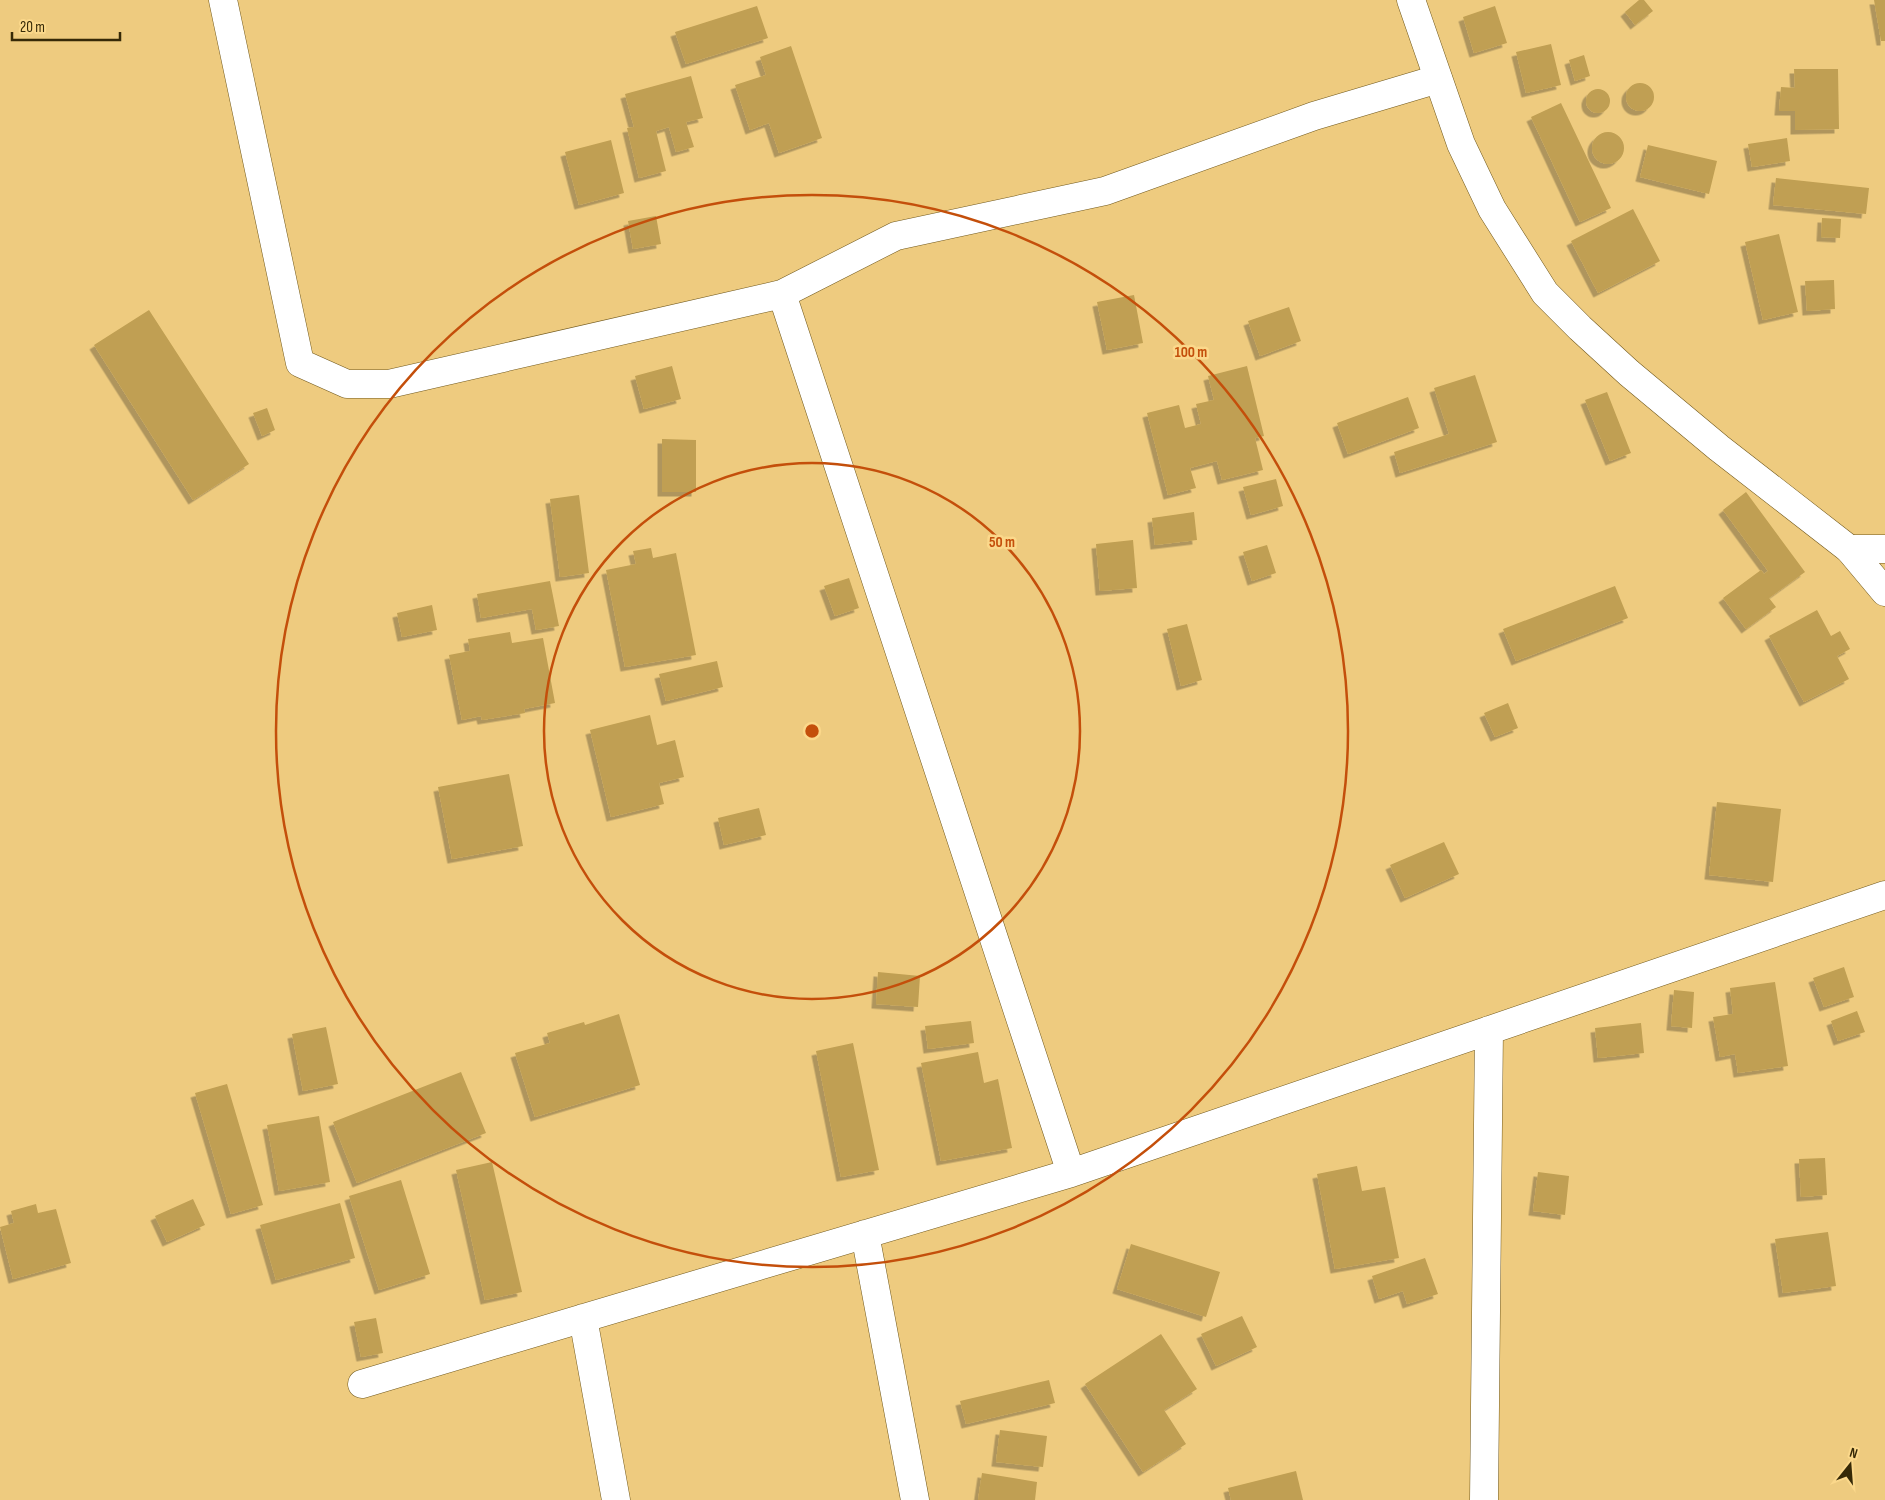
<svg xmlns="http://www.w3.org/2000/svg" width="1885" height="1500" viewBox="0 0 1885 1500" font-family="'Sofia Sans Condensed',sans-serif">
<defs>
<filter id="shadow"><feDropShadow dx="-4.5" dy="4.5" stdDeviation="0" flood-color="#0004"/></filter>
</defs>
<rect width="100%" height="100%" fill="#eecb7f"/>
<path fill="#c09f52" filter="url(#shadow)" d="M 1639,0 L 1644,0 L 1653,11 L 1635,25 L 1625,12 Z
M 1874,0 L 1885,0 L 1885,41 L 1881,41 Z
M 757,6 L 768,38 L 686,64 L 675,32 Z
M 1495,6 L 1507,43 L 1474,53 L 1463,17 Z
M 1551,44 L 1561,85 L 1526,93 L 1516,52 Z
M 791,46 L 822,138 L 779,153 L 769,123 L 750,130 L 735,85 L 766,75 L 760,57 Z
M 1584,55 L 1590,76 L 1575,81 L 1569,60 Z
M 1794,69 L 1838,69 L 1839,129 L 1795,130 L 1795,111 L 1779,111 L 1781,87 L 1795,88 Z
M 691,76 L 703,118 L 686,122 L 694,147 L 676,152 L 669,127 L 656,131 L 666,171 L 639,178 L 627,128 L 634,127 L 625,94 Z
M1626 97a14 14 0 1 1 28 0a14 14 0 1 1-28 0Z
M1586 101a12 12 0 1 1 24 0a12 12 0 1 1-24 0Z
M 1561,103 L 1611,208 L 1580,222 L 1531,117 Z
M1592 148a16 16 0 1 1 32 0a16 16 0 1 1-32 0Z
M 1787,138 L 1790,161 L 1752,167 L 1748,144 Z
M 611,140 L 624,193 L 579,205 L 565,152 Z
M 1648,145 L 1717,161 L 1709,194 L 1640,177 Z
M 1776,178 L 1869,188 L 1866,214 L 1773,205 Z
M 1633,209 L 1660,261 L 1598,293 L 1571,241 Z
M 656,216 L 661,244 L 633,249 L 628,221 Z
M 1822,218 L 1841,219 L 1840,238 L 1821,237 Z
M 1779,234 L 1798,312 L 1763,320 L 1745,242 Z
M 1834,280 L 1835,309 L 1807,311 L 1805,281 Z
M 1134,295 L 1143,343 L 1107,350 L 1097,302 Z
M 1289,307 L 1301,341 L 1260,356 L 1248,321 Z
M 149,310 L 249,464 L 193,500 L 94,345 Z
M 672,366 L 681,399 L 644,409 L 635,376 Z
M 1247,366 L 1264,436 L 1255,438 L 1263,470 L 1222,480 L 1217,461 L 1190,468 L 1196,488 L 1168,495 L 1147,413 L 1179,405 L 1185,428 L 1201,424 L 1196,404 L 1214,400 L 1208,376 Z
M 1475,375 L 1497,442 L 1400,473 L 1394,452 L 1449,434 L 1434,388 Z
M 1607,392 L 1631,453 L 1610,461 L 1585,400 Z
M 1408,397 L 1419,428 L 1348,454 L 1337,423 Z
M 267,408 L 275,430 L 262,436 L 253,413 Z
M 662,439 L 696,440 L 696,492 L 662,492 Z
M 1276,479 L 1283,506 L 1251,515 L 1243,487 Z
M 1746,492 L 1805,572 L 1769,598 L 1776,607 L 1746,629 L 1723,598 L 1761,570 L 1764,574 L 1768,571 L 1723,510 Z
M 579,495 L 589,573 L 560,577 L 550,499 Z
M 1194,512 L 1197,540 L 1155,545 L 1152,518 Z
M 1133,540 L 1137,588 L 1100,591 L 1096,544 Z
M 1267,545 L 1276,573 L 1252,581 L 1243,552 Z
M 651,548 L 653,558 L 676,553 L 696,655 L 625,667 L 606,570 L 636,564 L 633,551 Z
M 849,578 L 859,608 L 835,616 L 824,586 Z
M 550,581 L 559,626 L 536,630 L 532,609 L 481,618 L 477,594 Z
M 1615,586 L 1628,618 L 1516,661 L 1503,629 Z
M 432,605 L 437,630 L 402,637 L 397,613 Z
M 1817,610 L 1831,636 L 1840,631 L 1850,649 L 1837,656 L 1849,679 L 1804,702 L 1769,636 Z
M 1187,624 L 1202,680 L 1181,686 L 1167,629 Z
M 510,632 L 512,643 L 543,638 L 555,703 L 524,709 L 525,713 L 482,720 L 481,716 L 462,720 L 449,655 L 470,651 L 468,639 Z
M 717,661 L 723,687 L 666,701 L 659,674 Z
M 1508,703 L 1518,728 L 1495,737 L 1484,713 Z
M 650,715 L 657,745 L 675,740 L 684,777 L 659,783 L 664,804 L 611,817 L 590,730 Z
M 509,774 L 523,846 L 452,859 L 438,787 Z
M 1717,802 L 1781,809 L 1773,882 L 1709,875 Z
M 759,808 L 766,835 L 724,845 L 718,818 Z
M 1444,842 L 1459,874 L 1405,898 L 1390,865 Z
M 1844,967 L 1854,997 L 1824,1007 L 1813,978 Z
M 878,972 L 920,976 L 918,1007 L 876,1004 Z
M 1775,982 L 1788,1066 L 1738,1073 L 1735,1054 L 1720,1057 L 1713,1017 L 1733,1014 L 1730,988 Z
M 1674,990 L 1694,992 L 1692,1028 L 1671,1026 Z
M 1857,1011 L 1865,1032 L 1838,1041 L 1831,1021 Z
M 619,1014 L 640,1085 L 535,1117 L 515,1053 L 550,1043 L 547,1033 L 584,1022 L 585,1025 Z
M 971,1021 L 974,1043 L 928,1049 L 925,1026 Z
M 1641,1023 L 1644,1053 L 1598,1058 L 1595,1028 Z
M 326,1027 L 338,1084 L 303,1091 L 292,1034 Z
M 853,1043 L 879,1170 L 841,1177 L 816,1051 Z
M 978,1052 L 984,1083 L 998,1079 L 1012,1148 L 941,1161 L 921,1063 Z
M 461,1072 L 486,1133 L 357,1183 L 333,1122 Z
M 227,1084 L 263,1205 L 231,1214 L 195,1093 Z
M 319,1116 L 330,1182 L 279,1191 L 267,1125 Z
M 1825,1158 L 1827,1195 L 1801,1197 L 1799,1159 Z
M 492,1162 L 522,1292 L 485,1300 L 456,1170 Z
M 1357,1166 L 1362,1191 L 1385,1187 L 1399,1258 L 1335,1269 L 1317,1174 Z
M 1538,1172 L 1569,1176 L 1565,1215 L 1533,1211 Z
M 401,1180 L 430,1274 L 379,1290 L 349,1196 Z
M 193,1199 L 205,1225 L 167,1242 L 155,1216 Z
M 340,1203 L 355,1258 L 276,1280 L 260,1225 Z
M 36,1204 L 38,1213 L 56,1209 L 71,1263 L 13,1279 L 0,1227 L 14,1223 L 11,1211 Z
M 1828,1232 L 1836,1286 L 1783,1293 L 1775,1239 Z
M 1131,1244 L 1220,1272 L 1206,1317 L 1117,1289 Z
M 1425,1258 L 1438,1294 L 1407,1304 L 1403,1291 L 1379,1299 L 1372,1276 Z
M 1242,1316 L 1257,1347 L 1216,1366 L 1201,1334 Z
M 376,1318 L 383,1353 L 361,1357 L 354,1322 Z
M 1161,1334 L 1197,1389 L 1164,1410 L 1186,1444 L 1143,1472 L 1085,1384 Z
M 1049,1380 L 1055,1403 L 966,1424 L 960,1401 Z
M 1000,1430 L 1047,1436 L 1043,1467 L 996,1462 Z
M 1296,1471 L 1303,1500 L 1231,1500 L 1228,1488 Z
M 982,1473 L 1037,1482 L 1035,1500 L 978,1500 Z"/>
<g fill="none" stroke-linecap="round" stroke-linejoin="round">
<defs>
<path id="minor" d="M 223,0 L 300,363 L 347,384 L 389,384 L 782,294 L 896,236 L 1105,191 L 1314,116 L 1438,79
M 782,294 L 1071,1173
M 1849,549 L 1885,549
M 865,1234 L 915,1500
M 583,1318 L 616,1500
M 362,1384 L 1071,1173 L 1885,895
M 1484,1500 L 1489,1030"/>
<path id="tertiary" d="M 1411,0 L 1461,144 L 1492,209 L 1545,293 L 1580,328 L 1629,373 L 1719,448 L 1849,549 L 1885,592"/>
</defs>
<use href="#minor" stroke="#71591d" stroke-width="29"/>
<use href="#tertiary" stroke="#71591d" stroke-width="29"/>
<use href="#minor" stroke="#fff" stroke-width="28"/>
<use href="#tertiary" stroke="#fff" stroke-width="28"/>
</g>
<g fill="none" stroke="#c44f0b" stroke-width="2.5">
<circle cx="812" cy="731" r="268"/>
<circle cx="812" cy="731" r="536"/>
</g>
<circle cx="812" cy="731" r="8" fill="#c44f0b" stroke="#fbd88b" stroke-width="2.5"/>
<g font-size="15" text-anchor="middle" font-weight="bold" fill="#c44f0b" stroke="#fbd88b" stroke-width="5" stroke-linejoin="round" paint-order="stroke">
<text x="1191" y="357">100 m</text>
<text x="1002" y="547">50 m</text>
</g>
<g transform="translate(1850 1465) rotate(17)" stroke="#fbd88b" stroke-width="4" paint-order="stroke">
<path d="M0-4L9 19L0 12L-9 19Z" fill="#362907"/>
<text y="-8" font-size="14" font-weight="bold" text-anchor="middle" fill="#362907">N</text>
</g>
<path d="M12 32v8h108v-8" fill="none" stroke="#362907" stroke-width="2.5"/>
<text x="20" y="32" font-size="15" fill="#362907" stroke="#fbd88b" stroke-width="4" paint-order="stroke">20 m</text>
</svg>
